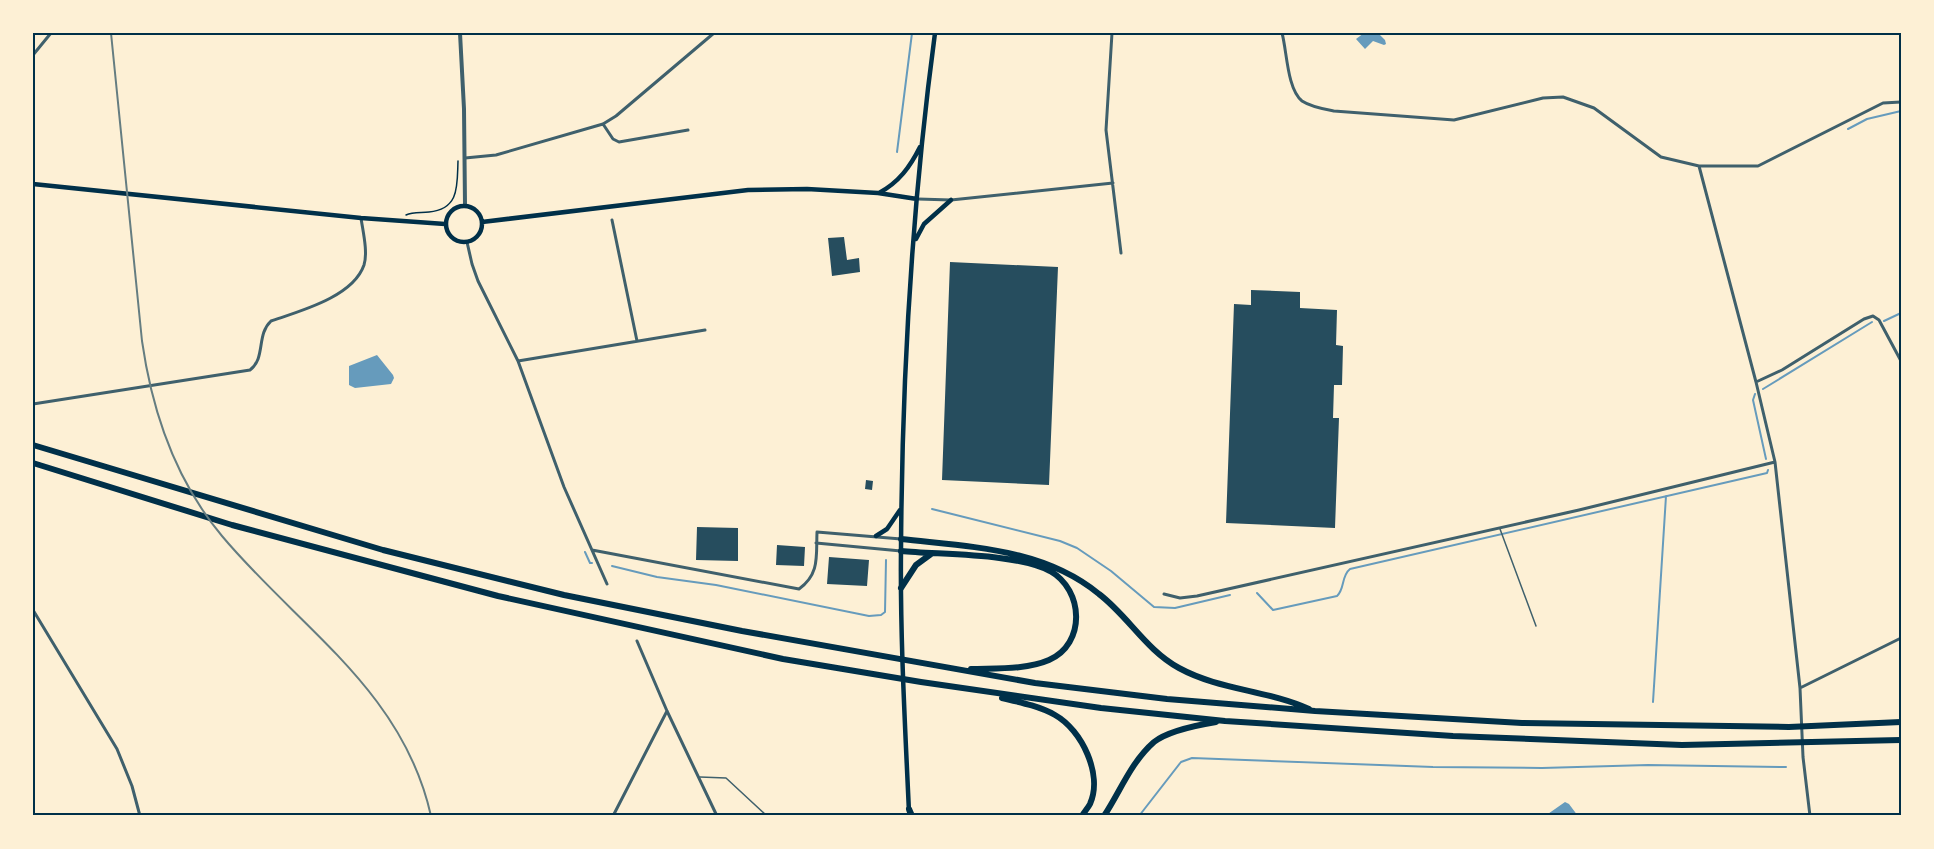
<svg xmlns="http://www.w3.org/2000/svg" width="1934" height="849" viewBox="0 0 1934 849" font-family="'Titillium Web',sans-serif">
<rect width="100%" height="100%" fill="#fdf0d5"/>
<path fill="#669bbc" d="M1364,33H1378L1385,40L1386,44L1384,45L1373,41L1365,49L1356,39Z
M377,355L393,375L394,378L391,384L355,388L349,385V366Z
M1565,802L1569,804L1578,816H1566L1563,814L1557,816H1545Z"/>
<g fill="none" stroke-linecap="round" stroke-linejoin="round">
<path stroke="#669bbc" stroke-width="2" d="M1848,129L1867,119L1901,111
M897,152L912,33
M1884,321L1901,313
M1763,389L1872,322
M1755,394L1753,400L1766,459
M932,509L1060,541L1077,548L1111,571L1154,607L1175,608L1230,595
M585,552L590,563H592
M612,566L657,577L716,585L869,616L881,615L885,612L886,560
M1257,593L1273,610L1337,596C1345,589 1341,576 1350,569L1767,473L1768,470
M1653,702L1666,496
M1139,816L1181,762L1192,758L1433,767L1542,768L1648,765L1786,767"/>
</g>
<path fill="#264d5e" d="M844,237L847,260L859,258L860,272L832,276L828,238Z
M950,262L1058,267L1049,485L942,480Z
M1251,290L1300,292V308L1337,310L1336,345L1343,346L1342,385H1334L1333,418H1339L1335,528L1226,523L1234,304L1251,305Z
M866,480L873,481L872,490L865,489Z
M697,527L738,528V561L696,560Z
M777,545L805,547L804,566L776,565Z
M829,557L869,560L867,586L827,584Z"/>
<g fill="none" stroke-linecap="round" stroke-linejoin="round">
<path stroke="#003049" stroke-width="1.5" d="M406,215C413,212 421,213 429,212C460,209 457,185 458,161"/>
<path stroke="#3f606c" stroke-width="1.5" d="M1500,529L1536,626
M700,777L726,778L767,816"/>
<path stroke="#3f606c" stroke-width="3" d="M1112,33L1106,130L1121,253
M1282,33C1287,51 1287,89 1302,101C1311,107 1323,109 1334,111L1454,120L1543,98L1563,97L1594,108L1661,157L1699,166H1758L1883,103L1901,102
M33,55L51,33
M603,124L613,139L619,142L688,130
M465,158L496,155L603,124L616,116L714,33
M1699,166L1756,382L1775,462L1800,688L1803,757L1810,816
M918,199L951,200L1113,183
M612,220L637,341
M467,242L472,264L478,281L518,361L564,487L607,584
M518,361L705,330
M1756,382L1782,370L1864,319L1873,316L1879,320L1901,361
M33,404L250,370C266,358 256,335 271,321C300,311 353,297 364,265C368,252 363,232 361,218
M816,543L901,551
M592,550L799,589C820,574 816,556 817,532L901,539
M1164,594L1180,598L1197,596L1579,510L1775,462
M33,610L117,749L132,786L140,816
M637,641L667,711L717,816
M1800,688L1901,638
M613,816L667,711"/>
<path stroke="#3f606c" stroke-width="4" d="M460,33L464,109L465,205"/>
<path stroke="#003049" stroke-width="4.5" d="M33,184L361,218L445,224
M879,193C899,182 910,167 920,147
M446 224a18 18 0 1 1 36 0a18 18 0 1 1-36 0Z
M482,222L748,190L807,189L878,193L917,199
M916,239L924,224L951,200
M876,536L887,529L900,510
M909,812C905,724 900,636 901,549C902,377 912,204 935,33"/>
<path stroke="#003049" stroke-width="6" d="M33,445L383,550L564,595L742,631L1035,683L1167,699L1315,711L1522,723L1789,727L1901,722
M33,463L232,525L498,596L783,659L921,682L1101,708L1225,721L1453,736L1682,745L1901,740
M901,539C970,547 1043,548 1099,594C1128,616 1146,650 1179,668C1219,690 1267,690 1309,709
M901,551C941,555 1016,553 1050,571C1084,590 1086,644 1049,660C1026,670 995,668 971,669
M901,588L916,565L931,554
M1002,698C1019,702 1039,706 1055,715C1082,730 1103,775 1090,804C1088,808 1084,812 1082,816
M909,809L912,816
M1104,816C1120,792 1131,762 1154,742C1168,731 1198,725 1216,722"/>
<path stroke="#657d81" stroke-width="2" d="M111,33L142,341C152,411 176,481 222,536C299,628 403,690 431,816"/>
</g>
<rect width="1934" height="849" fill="none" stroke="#fdf0d5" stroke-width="69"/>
<rect x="34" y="34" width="1866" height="780" fill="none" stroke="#003049" stroke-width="2"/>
</svg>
